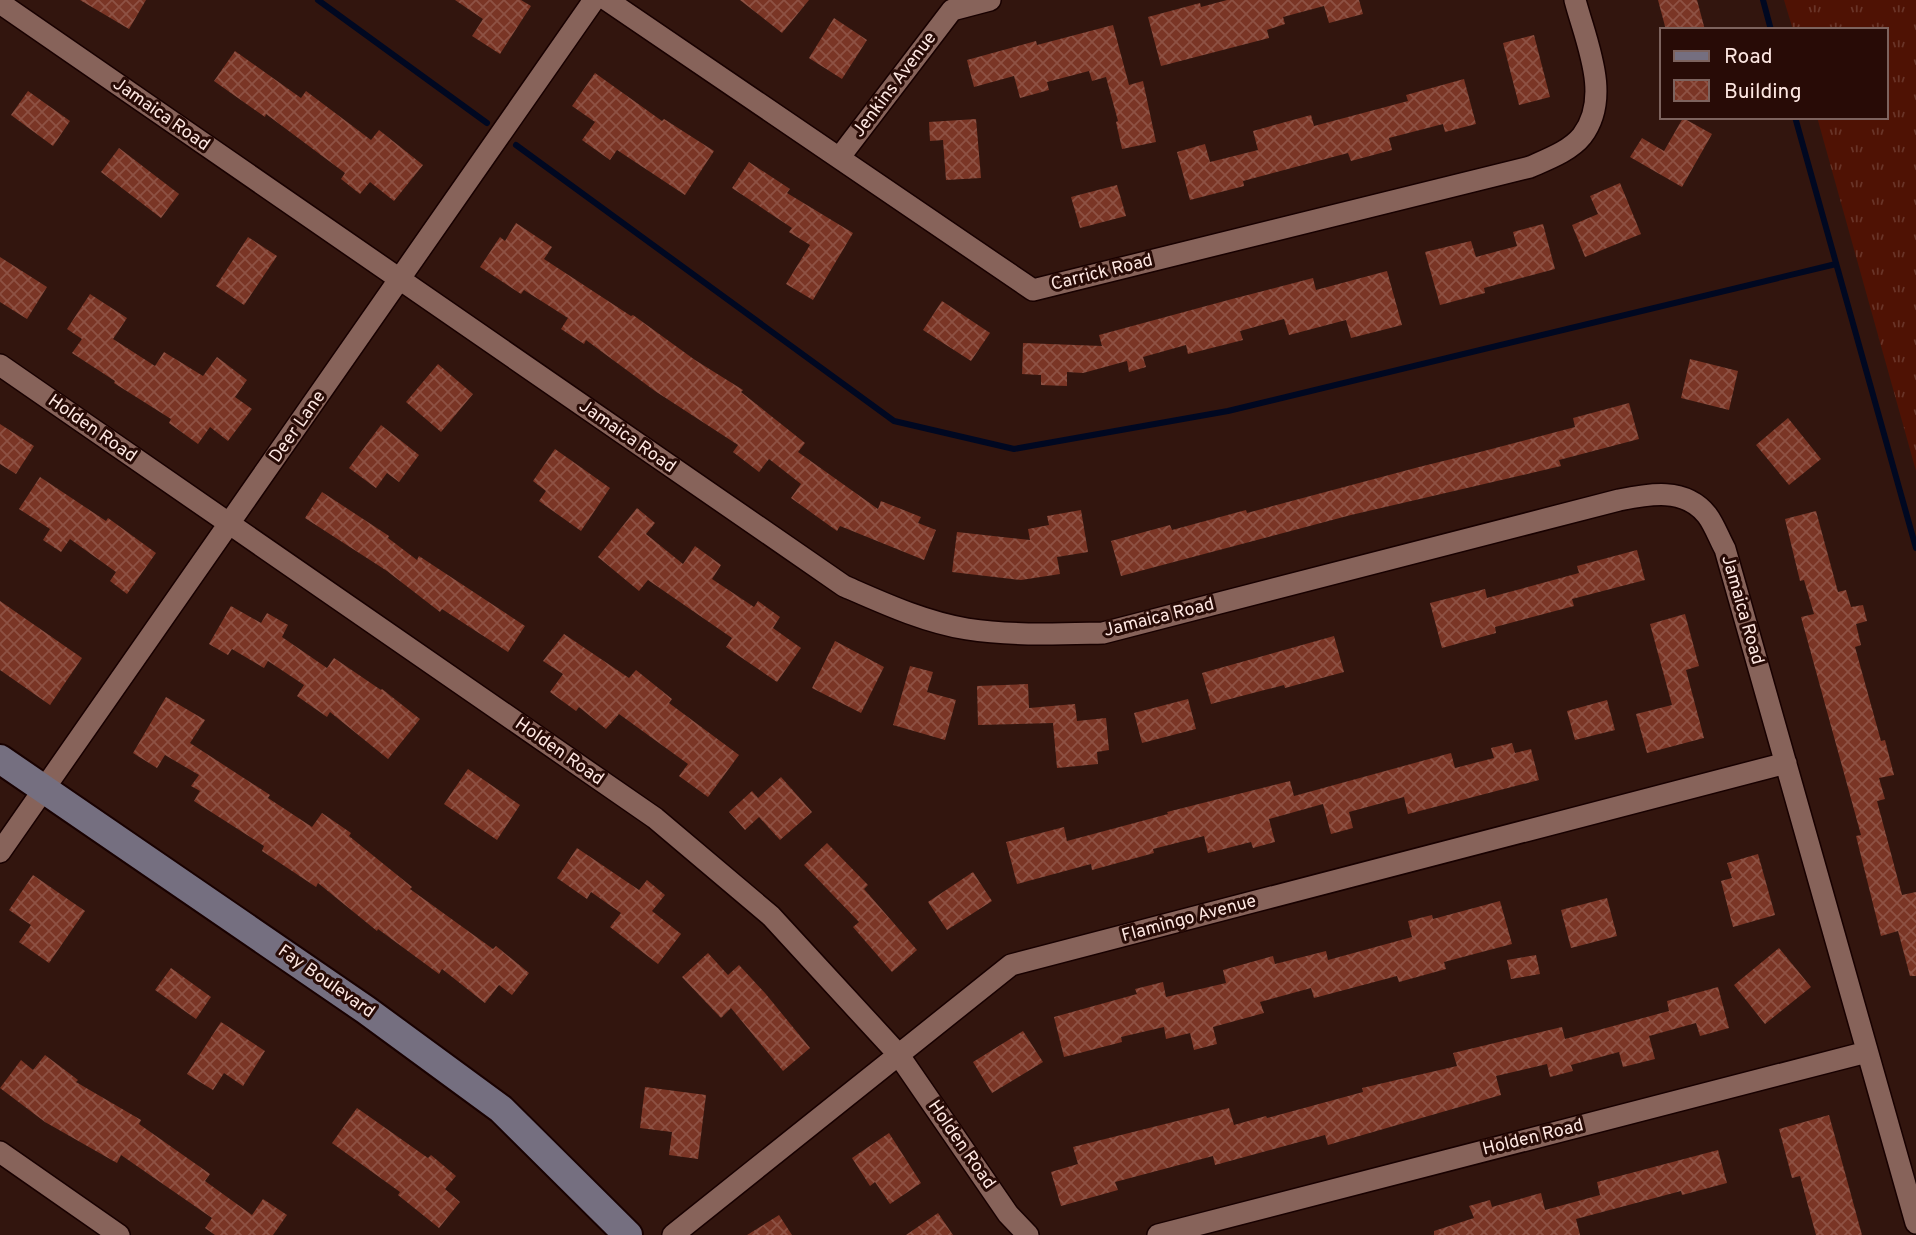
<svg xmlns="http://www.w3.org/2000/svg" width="1916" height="1235" viewBox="0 0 1916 1235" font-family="Overpass,sans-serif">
<defs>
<pattern id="grass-tufts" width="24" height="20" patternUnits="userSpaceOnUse" patternTransform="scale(1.75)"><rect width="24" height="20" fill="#4f1204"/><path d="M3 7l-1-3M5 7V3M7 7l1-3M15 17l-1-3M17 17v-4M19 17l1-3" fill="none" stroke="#693428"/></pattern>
<pattern id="building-cross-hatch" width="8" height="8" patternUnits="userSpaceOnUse" patternTransform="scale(1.75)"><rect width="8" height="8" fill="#7a3525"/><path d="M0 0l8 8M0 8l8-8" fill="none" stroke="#8e5244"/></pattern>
</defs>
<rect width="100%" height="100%" fill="#32150e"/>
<path fill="url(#grass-tufts)" d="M1784,0H1916V471L1817,117H1886V30H1793Z"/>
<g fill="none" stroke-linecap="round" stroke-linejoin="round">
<path stroke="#000821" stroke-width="6" d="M318,0L487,123
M1763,0L1771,30
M1795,117L1916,548
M516,145L894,421L1014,449L1228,411L1836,264"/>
</g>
<path fill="url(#building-cross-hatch)" d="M80,0H146L129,29Z
M455,0H521L531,6L500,54L472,36L483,19Z
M740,0H809L782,33Z
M1227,0H1359L1363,14L1329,23L1324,6L1283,17L1285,24L1267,30L1269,38L1161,66L1148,17L1200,3L1201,7Z
M1658,0H1697L1705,30H1666Z
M834,18L867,40L842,79L809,58Z
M1113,25L1129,85L1143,81L1156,142L1122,149L1116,122L1118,121L1106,77L1092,81L1089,71L1047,82L1049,90L1020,98L1014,76L974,87L967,60L1036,41L1037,45Z
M1534,35L1550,97L1519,105L1503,43Z
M235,51L301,98L306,91L371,140L379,130L423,165L394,201L370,182L360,194L341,179L345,173L266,114L265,117L214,81Z
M595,73L662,121L664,119L714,151L685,195L617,150L610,160L582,140L595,122L572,106Z
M1464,79L1476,124L1445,132L1443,124L1389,138L1392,150L1351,161L1348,153L1243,181L1244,186L1190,200L1177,152L1205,144L1210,162L1258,150L1253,131L1311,115L1314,126L1408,101L1406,95Z
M28,91L70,121L53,146L11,115Z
M1683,118L1712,134L1682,187L1630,157L1642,138L1664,151Z
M976,119L981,178L946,180L943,140L930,141L929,122Z
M119,148L179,194L161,218L101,172Z
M749,162L790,189L787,193L853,233L813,300L786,284L810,245L789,232L792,228L732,188Z
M1620,183L1641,234L1585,257L1572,225L1598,214L1590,196Z
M1117,185L1126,216L1080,228L1071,197Z
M516,223L552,247L544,259L631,316L633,315L695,360L743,390L741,392L805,443L798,452L878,509L881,501L921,517L918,523L936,530L924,560L840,526L837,531L791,498L801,484L769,459L759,472L733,452L738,445L655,391L586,340L584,344L561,329L568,318L524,290L521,294L480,267L500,237L505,241Z
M1543,224L1555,269L1484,288L1485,293L1440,305L1425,252L1471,241L1476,257L1517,246L1513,232Z
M248,237L277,256L244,305L216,286Z
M0,257L47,287L27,319L0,302Z
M1387,271L1402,325L1351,338L1346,320L1289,335L1284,319L1240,331L1243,340L1188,354L1186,345L1143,357L1146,367L1129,372L1127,361L1083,373L1067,372V386L1041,385V375L1022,374L1023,343L1102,346L1099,335L1232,299L1313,278L1316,290Z
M90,294L127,318L113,339L155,366L164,352L203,376L217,357L247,380L235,397L252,409L228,441L210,427L198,444L169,423L171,419L114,383L115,381L72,353L82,339L67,329Z
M942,301L990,333L971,361L923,330Z
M1690,359L1738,371L1729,410L1681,398Z
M438,364L473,394L441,432L406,402Z
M1629,403L1639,439L1559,460L1561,466L1351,515L1121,576L1111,541L1170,525L1172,530L1246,510L1247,513L1419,467L1480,452L1575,427L1573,418Z
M1788,418L1821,459L1789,485L1756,445Z
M0,424L34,446L16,474L0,464Z
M381,425L419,455L399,482L387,473L376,488L349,468Z
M555,449L610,488L581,531L539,501L546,491L533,481Z
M40,477L106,521L108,518L156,553L127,594L110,581L116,572L70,539L61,552L43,540L50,529L19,509Z
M322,492L389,536L388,538L417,560L419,556L525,626L508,652L442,609L440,612L387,571L305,518Z
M637,508L655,523L646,534L683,564L695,546L721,565L712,579L754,607L758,601L780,617L773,628L801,648L777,682L726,647L732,638L648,580L639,591L598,557Z
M1081,510L1088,552L1057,557L1060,574L1021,580L952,572L957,532L1030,540L1028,529L1049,525L1047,516Z
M1816,511L1838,592L1846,590L1851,607L1863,605L1867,621L1856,624L1861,645L1855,647L1881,741L1885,740L1894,775L1879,778L1885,799L1877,801L1902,895L1916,892V976H1910L1898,931L1881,936L1856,836L1861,835L1801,617L1814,614L1804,580L1800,581L1785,519Z
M1637,550L1645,580L1572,599L1574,606L1495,627L1496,633L1442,648L1430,603L1485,589L1487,598L1579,573L1577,566Z
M0,601L82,658L50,705L0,670Z
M231,606L261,623L267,613L288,625L282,637L327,668L334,658L381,690L382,689L420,719L388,759L330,712L327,717L297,696L304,685L268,661L264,668L232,649L228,655L209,644Z
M1685,614L1699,666L1686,670L1704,738L1647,753L1636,714L1672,705L1650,624Z
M564,634L629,678L636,670L672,699L669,703L739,755L708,797L679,776L688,764L619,714L606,729L579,707L576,711L550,692L563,674L543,661Z
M1334,636L1344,672L1285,688L1284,685L1211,704L1202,673Z
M835,641L884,667L861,713L812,688Z
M910,666L933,672L927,692L956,700L945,740L893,725Z
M1028,684L1029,708L1075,704L1077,721L1106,718L1109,750L1097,752L1098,764L1057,768L1053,723L978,725L977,686Z
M166,697L205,720L190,743L270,795L268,798L312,827L322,813L351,833L349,836L412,887L410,889L493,949L496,946L529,973L512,995L499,985L485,1003L442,969L439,974L378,929L377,931L318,883L316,887L262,851L264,846L194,801L200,791L191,786L199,775L165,755L157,768L133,753Z
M1188,699L1196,729L1142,743L1134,713Z
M1607,700L1615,730L1575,740L1567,711Z
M1512,743L1515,753L1531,749L1539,780L1408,814L1404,797L1349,812L1353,828L1331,834L1323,804L1269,819L1275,842L1253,848L1251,842L1208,853L1204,836L1153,849L1154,853L1092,870L1091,864L1017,884L1006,842L1064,827L1067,841L1168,814L1167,812L1290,781L1294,796L1451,753L1455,768L1494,758L1491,748Z
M468,769L520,805L497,840L444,804Z
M781,777L812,812L780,840L759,817L745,830L729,812L752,791L758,798Z
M827,843L868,885L864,889L917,950L892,972L853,927L859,922L804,865Z
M577,848L639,890L647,880L665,895L652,911L681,934L658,964L610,927L621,913L591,892L587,899L557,878Z
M1758,854L1775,915L1733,927L1721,881L1732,878L1727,863Z
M973,872L992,901L947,930L928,902Z
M33,875L85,911L49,963L19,942L31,925L9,910Z
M1607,898L1617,936L1571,948L1561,910Z
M1500,901L1512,944L1444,962L1446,969L1399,982L1397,976L1314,998L1311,988L1260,1002L1264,1013L1213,1027L1217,1044L1194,1050L1190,1033L1166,1039L1164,1027L1121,1037L1122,1042L1064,1057L1054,1017L1137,994L1135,989L1163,982L1166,997L1226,983L1223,970L1273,956L1275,964L1326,951L1328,960L1412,937L1408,921L1432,915L1433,919Z
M1779,948L1811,987L1765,1024L1734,985Z
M708,953L728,975L739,965L765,993L810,1048L783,1071L731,1008L721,1018L682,977Z
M1536,955L1540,974L1511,979L1507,960Z
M171,968L211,997L196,1019L155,990Z
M1718,987L1729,1028L1700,1036L1696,1023L1649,1036L1655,1059L1623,1067L1619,1052L1571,1065L1573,1071L1550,1077L1547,1064L1496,1076L1501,1095L1328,1145L1325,1135L1215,1165L1213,1156L1115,1182L1118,1190L1061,1206L1051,1172L1078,1164L1073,1147L1229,1108L1234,1125L1266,1116L1267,1118L1363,1092L1362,1088L1457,1066L1453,1053L1562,1027L1565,1039L1669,1011L1667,1001Z
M221,1022L265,1051L243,1086L224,1073L213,1090L187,1074Z
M1023,1031L1043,1062L992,1093L973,1062Z
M45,1055L78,1080L76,1082L141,1120L139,1124L210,1174L205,1181L252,1215L263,1199L287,1215L273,1235H215L205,1228L212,1218L121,1155L117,1163L45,1122L0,1088L21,1060L33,1070Z
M645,1087L706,1095L698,1159L669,1155L672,1132L640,1128Z
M357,1108L428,1158L431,1155L456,1176L445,1189L460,1202L439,1228L398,1195L400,1192L332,1143Z
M1829,1115L1847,1180L1862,1235H1816L1800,1176L1792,1178L1779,1129Z
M889,1133L921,1183L890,1204L875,1182L870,1186L852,1158Z
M1718,1150L1727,1183L1682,1195L1681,1191L1576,1219L1580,1235H1434V1231L1474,1218L1469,1206L1490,1200L1492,1207L1541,1193L1545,1210L1600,1195L1597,1182Z
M938,1213L953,1235H906Z
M779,1215L792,1235H747Z"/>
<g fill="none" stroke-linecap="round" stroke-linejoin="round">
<defs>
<path id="street" d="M607,0L1033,290L1530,167C1548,159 1570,151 1582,136C1612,97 1586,42 1575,0
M0,3L844,586C883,603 924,622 967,629C1012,636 1058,634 1103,633L1619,500C1649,494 1685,487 1707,515C1714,524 1719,538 1725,549L1916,1223
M839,158L952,10L990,0
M0,365L655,818L771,916L898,1054L1008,1214L1028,1235
M0,852L594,0
M0,1152L119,1235
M673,1235L1011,965L1786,763
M1158,1235L1867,1052"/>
<path id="secondary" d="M0,759L366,1010L501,1109L628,1235"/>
</defs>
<use href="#street" stroke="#180100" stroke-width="24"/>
<use href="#secondary" stroke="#180100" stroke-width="32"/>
<use href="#street" stroke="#87635a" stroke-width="21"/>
<use href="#secondary" stroke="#756f80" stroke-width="28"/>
</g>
<g text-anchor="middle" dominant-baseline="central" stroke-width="6" stroke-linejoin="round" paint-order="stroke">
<g font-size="18" fill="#fde7e2" stroke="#280b06">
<text transform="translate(895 85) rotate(-53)">Jenkins Avenue</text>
<text transform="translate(161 115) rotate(35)">Jamaica Road</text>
<text transform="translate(1102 273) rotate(-14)">Carrick Road</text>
<text transform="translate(298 427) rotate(-55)">Deer Lane</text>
<text transform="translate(92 429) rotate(35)">Holden Road</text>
<text transform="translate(627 437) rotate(35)">Jamaica Road</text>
<text transform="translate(1742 610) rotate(74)">Jamaica Road</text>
<text transform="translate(1159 618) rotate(-14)">Jamaica Road</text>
<text transform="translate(559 752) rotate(35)">Holden Road</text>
<text transform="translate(1189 919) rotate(-15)">Flamingo Avenue</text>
<text transform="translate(326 982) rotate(35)">Fay Boulevard</text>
<text transform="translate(1533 1138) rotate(-14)">Holden Road</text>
<text transform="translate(961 1145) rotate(55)">Holden Road</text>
</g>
</g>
<rect x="1660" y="28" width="228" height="91" fill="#280b06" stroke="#7d635e" stroke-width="2"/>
<rect x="1674" y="51" width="35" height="10" fill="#756f80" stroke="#7d635e" stroke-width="2"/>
<text x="1724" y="63" font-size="21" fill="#fde7e2">Road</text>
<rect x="1674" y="80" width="35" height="21" fill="url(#building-cross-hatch)" stroke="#7d635e" stroke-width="2"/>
<text x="1724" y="98" font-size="21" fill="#fde7e2">Building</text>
</svg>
